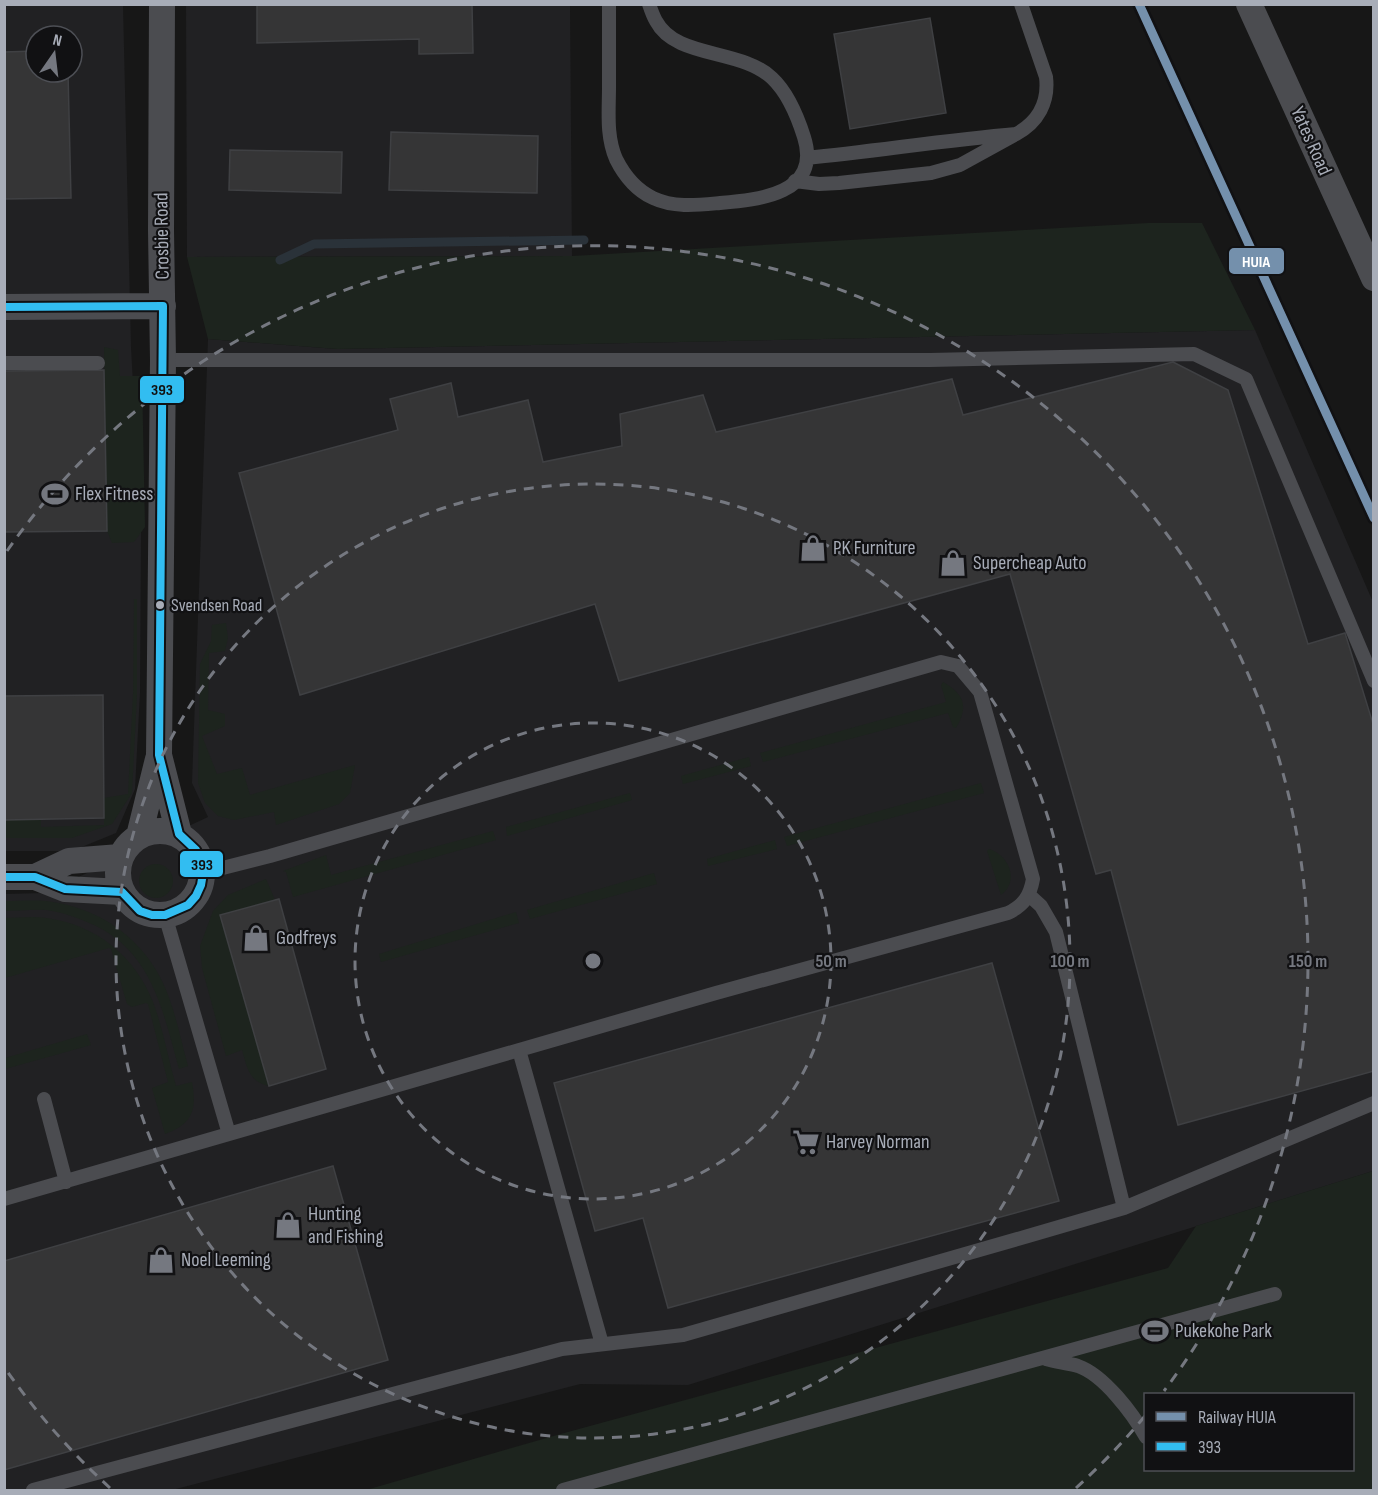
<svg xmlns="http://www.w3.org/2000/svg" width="1378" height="1495" viewBox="0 0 1378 1495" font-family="'Sofia Sans Condensed',sans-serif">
<rect width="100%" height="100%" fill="#171717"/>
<path fill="#212123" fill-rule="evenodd" d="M4,5H123L131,347L141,533L140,693L135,789L116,833L72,851H5ZM36,36H72V72H36Z
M186,5H570L572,256L187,257Z
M1255,330L1373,602V1171L688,1385L580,1384L172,1490H5L4,894L44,893L208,817L192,783L208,339L337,349Z"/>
<path fill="#1d241e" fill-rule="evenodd" d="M1148,223H1202L1255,330L337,349L208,339L187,257L572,256Z
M104,347L118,350L120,376H142L145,527L134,542L112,543L107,531Z
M134,599H137V695L132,793L112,824L72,838H5L4,820L41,819V827L104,825V798L128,794L133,694Z
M226,623L228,638L225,651L209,653L208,710L225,714V726L202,736L217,774L242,768L250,795L355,765L350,793L339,804L276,825L274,812L234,820L218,816L205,803L198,783L200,664L211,641L212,625Z
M943,682C964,694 969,706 956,728L953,727L948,713L763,762L760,753L946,702L941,685Z
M749,757L751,766L683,784L681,776Z
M981,783L984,793L787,846L784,837Z
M630,793L632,800L507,836L506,827Z
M493,831L496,840L293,897L286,872L283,871L326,855L331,875Z
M775,840L777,849L708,866L707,859Z
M989,849C1009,855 1020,881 1001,895L987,851Z
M139 881a17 17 0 1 1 34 0a17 17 0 1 1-34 0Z
M654,873L657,884L530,919L527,910Z
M266,879L275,900L220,915L269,1086C249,1082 247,1067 242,1050L226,1056L202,968L200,946L213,911L228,895Z
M5,901C18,901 32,900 46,901C100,907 146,940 166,990C176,1014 181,1041 188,1066L179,1069C163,1012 153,953 94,925C78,918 63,912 46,910C32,909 18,911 5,911Z
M516,912L519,923L381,962L379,954Z
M5,918C18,918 32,916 46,918C95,924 135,956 153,1002C163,1028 168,1058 176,1086L192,1082C197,1109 193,1124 165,1134L152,1088L168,1082L148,1004L146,1003L132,1007L127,1004L111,949L109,948L5,978Z
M87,1034L91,1045L5,1069V1058Z
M1373,1171V1490H366L557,1435L1168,1268L1196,1226ZM1146,1394H1352V1470H1146Z"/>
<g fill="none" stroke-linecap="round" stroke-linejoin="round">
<path stroke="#2a3239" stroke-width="9" d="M280,260L314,244L584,240"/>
</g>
<path fill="#353536" stroke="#3f4043" stroke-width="1.5" d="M257,4H472L473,53L419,54V39L257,43Z
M930,18L946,113L850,129L834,34Z
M36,51V72H68L71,198L4,199V52Z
M391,132L538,136L537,193L389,190Z
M230,150L342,152L341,193L229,190Z
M1173,362L1228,390L1308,644L1345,633L1374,727V1071L1178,1125L1111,870L1096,874L1010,574L619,681L595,604L300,695L239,473L398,430L390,399L451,383L458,417L528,400L543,462L622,446L620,414L703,395L716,432L952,379L963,415Z
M104,370L107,531L4,532V371Z
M103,695L104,818L4,820V696Z
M279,899L326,1069L269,1086L220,915Z
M992,963L1059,1201L668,1308L643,1218L595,1231L554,1083Z
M333,1166L388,1360L4,1470V1261Z"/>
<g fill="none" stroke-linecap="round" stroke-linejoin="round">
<path stroke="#4b4c50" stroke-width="14" d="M609,4C609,32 609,59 609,87C609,111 606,136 616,159C624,175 636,190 653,198C674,208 698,205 720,203C758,200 822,194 804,137C798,118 787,92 772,78C740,48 676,59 656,21C653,16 651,10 649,4
M1016,134C1038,122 1049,102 1046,77L1021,4
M795,181L819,184L839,183L931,173L960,165L1016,134C946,140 877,151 807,158
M163,360H930L1194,354L1246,379L1374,681
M4,363H98
M1029,895L1041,906L1056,932L1124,1208
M165,915L229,1134
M519,1050L602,1344
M44,1099L66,1182
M4,1199L716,993L1008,913C1024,905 1030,896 1033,879L980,692L958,666L941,662L270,856L203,873
M1046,1359C1056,1362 1068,1363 1078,1366C1104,1375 1133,1414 1146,1437
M33,1490L562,1349L683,1335L1028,1236L1124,1208L1374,1103
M563,1490L1275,1294"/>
<path stroke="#4b4c50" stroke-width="26" d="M162,4L161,230L163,360L159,755L179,834
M1249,4L1374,278
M4,307L163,306
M118 873a42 42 0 1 1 84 0a42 42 0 1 1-84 0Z
M139,836L158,759
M4,877H35L65,889L122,892
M35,877L69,861L120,857"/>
<defs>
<path id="bus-1" d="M4,307L163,306L159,755L179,834L196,850L201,860L203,873L201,885L196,896L188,905L165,915H152L140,911L122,892L65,889L35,877H4"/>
</defs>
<use href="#bus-1" stroke="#111113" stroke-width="12"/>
<use href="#bus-1" stroke="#32bdf1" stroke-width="8"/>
<defs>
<path id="rail-1" d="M1139,4L1374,518"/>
</defs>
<use href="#rail-1" stroke="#111113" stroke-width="14"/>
<use href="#rail-1" stroke="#7490ac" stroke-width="9"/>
</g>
<g fill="none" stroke="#757880" stroke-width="3" stroke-dasharray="10 8">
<circle cx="593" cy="961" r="238"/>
<circle cx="593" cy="961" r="477"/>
<path d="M1145 1416A715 715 0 0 1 1076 1488M110 1488A715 715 0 0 1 7 1371M7 551A715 715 0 1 1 1164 1391"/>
</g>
<defs>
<symbol id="stadium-bare" viewBox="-9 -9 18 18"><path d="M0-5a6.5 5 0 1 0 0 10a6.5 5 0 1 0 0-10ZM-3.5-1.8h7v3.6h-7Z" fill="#757880" stroke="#111113" stroke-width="2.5" paint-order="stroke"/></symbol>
<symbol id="shop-bare" viewBox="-9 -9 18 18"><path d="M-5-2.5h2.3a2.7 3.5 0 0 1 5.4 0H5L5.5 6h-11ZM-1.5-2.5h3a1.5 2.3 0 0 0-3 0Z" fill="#757880" stroke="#111113" stroke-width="2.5" paint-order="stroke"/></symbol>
<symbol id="supermarket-bare" viewBox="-9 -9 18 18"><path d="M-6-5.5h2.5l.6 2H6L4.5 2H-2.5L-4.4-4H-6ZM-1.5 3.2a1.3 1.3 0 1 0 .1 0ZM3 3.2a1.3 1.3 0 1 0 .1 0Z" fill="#757880" stroke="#111113" stroke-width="2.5" paint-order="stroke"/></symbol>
</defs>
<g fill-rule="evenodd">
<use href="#stadium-bare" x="36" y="475" width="38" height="38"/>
<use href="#shop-bare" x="794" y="529" width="38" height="38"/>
<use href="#shop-bare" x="934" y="544" width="38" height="38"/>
<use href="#shop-bare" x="237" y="919" width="38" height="38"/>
<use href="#supermarket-bare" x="787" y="1123" width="38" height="38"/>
<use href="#shop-bare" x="269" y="1206" width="38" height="38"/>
<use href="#shop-bare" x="142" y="1241" width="38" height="38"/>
<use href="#stadium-bare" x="1136" y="1312" width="38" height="38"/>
</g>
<circle fill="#a8adb8" stroke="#111113" stroke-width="2" cx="160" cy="605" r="5"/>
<g text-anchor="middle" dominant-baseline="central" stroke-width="4.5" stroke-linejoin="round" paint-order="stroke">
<g font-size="18" fill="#a8adb8" stroke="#111113" text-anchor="start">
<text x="171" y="605">Svendsen Road</text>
</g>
<g font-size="20" fill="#a8adb8" stroke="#111113">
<text transform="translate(1311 141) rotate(66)">Yates Road</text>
<text transform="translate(162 236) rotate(-91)">Crosbie Road</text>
</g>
<g font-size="20" fill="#a8adb8" stroke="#111113" text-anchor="start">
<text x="75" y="494">Flex Fitness</text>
<text x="833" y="548">PK Furniture</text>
<text x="973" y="563">Supercheap Auto</text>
<text x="276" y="938">Godfreys</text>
<text x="826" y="1142">Harvey Norman</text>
<text x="308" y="1214">Hunting<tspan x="308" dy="23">and Fishing</tspan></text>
<text x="181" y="1260">Noel Leeming</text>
<text x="1175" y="1331">Pukekohe Park</text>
</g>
</g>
<circle cx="593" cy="961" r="9" fill="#757880" stroke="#111113" stroke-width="3"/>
<g font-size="18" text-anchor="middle" font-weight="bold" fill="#757880" stroke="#111113" stroke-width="4.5" stroke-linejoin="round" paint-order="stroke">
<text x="831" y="967">50 m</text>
<text x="1070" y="967">100 m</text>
<text x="1308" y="967">150 m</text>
</g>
<g stroke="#111113" stroke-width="2">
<rect x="1228" y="247" width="57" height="28" rx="6" fill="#7490ac"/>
<rect x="139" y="375" width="46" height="29" rx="6" fill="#32bdf1"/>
<rect x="179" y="850" width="45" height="28" rx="6" fill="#32bdf1"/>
</g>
<g font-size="16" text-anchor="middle" font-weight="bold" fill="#fff">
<text x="1256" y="267">HUIA</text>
</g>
<g font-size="16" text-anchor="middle" font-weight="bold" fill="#111">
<text x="162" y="395">393</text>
<text x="202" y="870">393</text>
</g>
<rect width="1378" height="1495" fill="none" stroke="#a8adb8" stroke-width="12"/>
<rect x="1144" y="1393" width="210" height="78" fill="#111113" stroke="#4d4f55" stroke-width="1.5"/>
<rect x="1156" y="1412" width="30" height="9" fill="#7490ac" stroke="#4d4f55" stroke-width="1.5"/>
<text x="1198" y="1423" font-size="18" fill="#a8adb8">Railway HUIA</text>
<rect x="1156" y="1442" width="30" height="9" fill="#32bdf1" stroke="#4d4f55" stroke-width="1.5"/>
<text x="1198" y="1453" font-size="18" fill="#a8adb8">393</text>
<g transform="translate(54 54) rotate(14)"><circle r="28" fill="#111113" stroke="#4d4f55" stroke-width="1.5"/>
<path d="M0-4.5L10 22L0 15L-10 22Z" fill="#757880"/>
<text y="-9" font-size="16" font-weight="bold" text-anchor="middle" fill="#a8adb8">N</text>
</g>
</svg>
